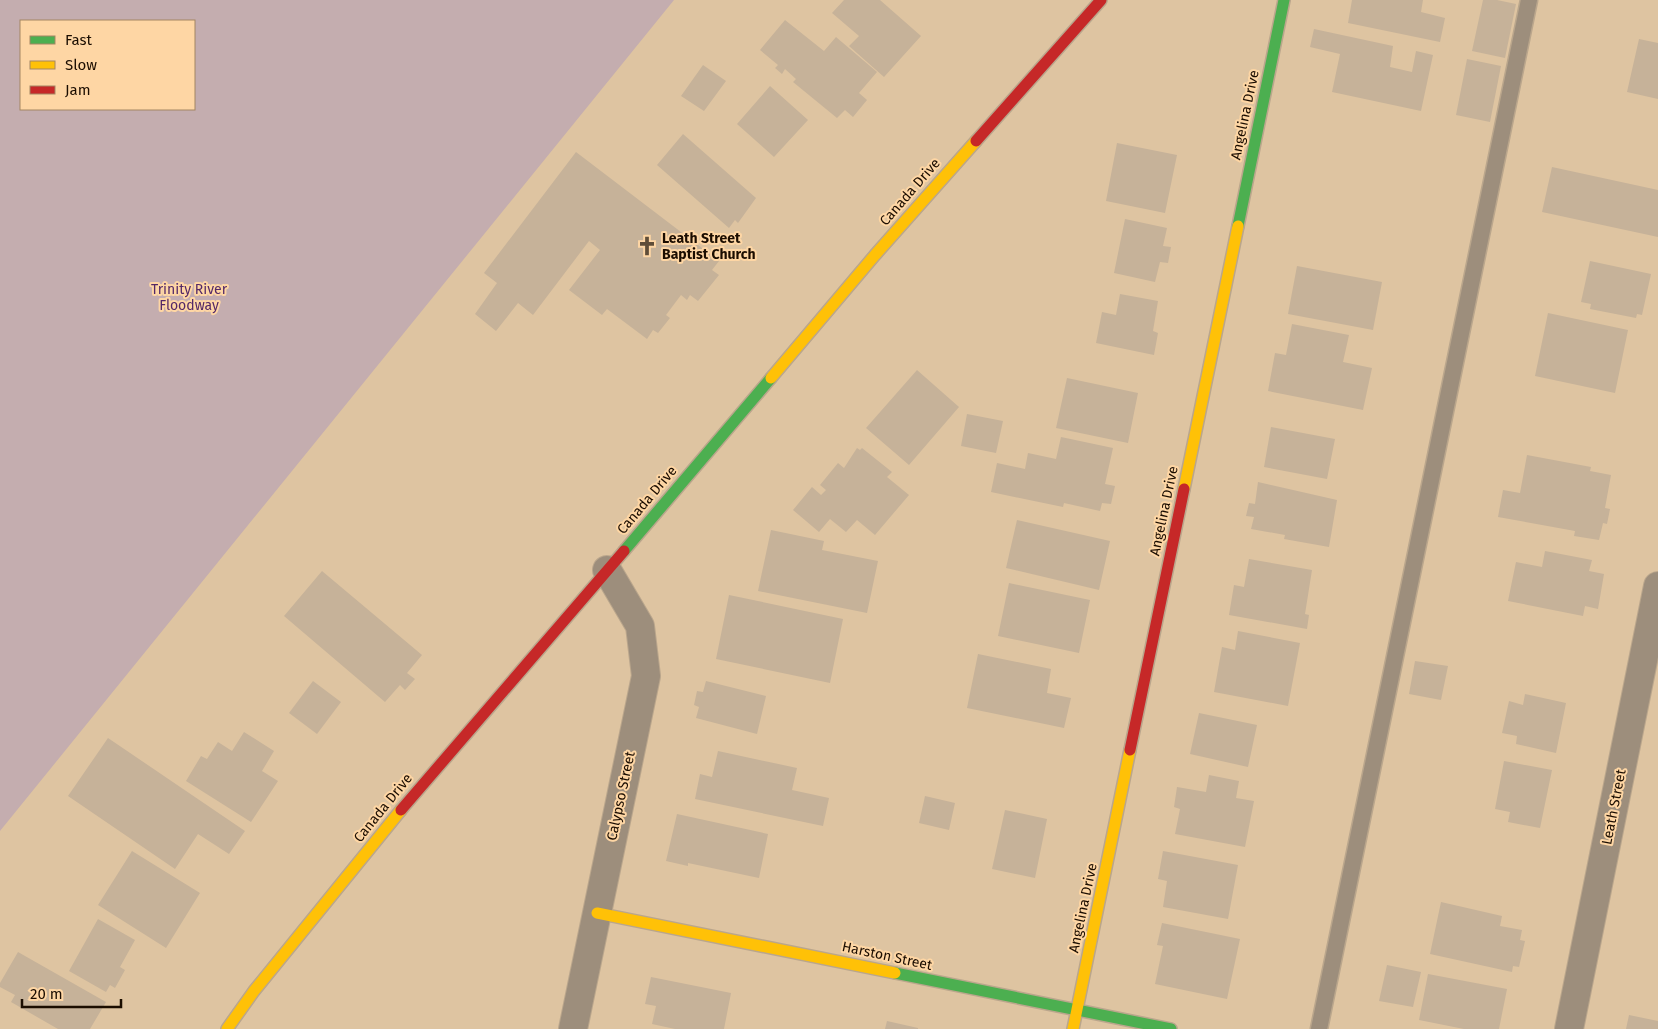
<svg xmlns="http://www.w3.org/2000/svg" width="1658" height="1029" viewBox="0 0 1658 1029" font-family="'Fira Sans',sans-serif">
<rect width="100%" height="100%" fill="#dec4a1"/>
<path fill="#c4adaf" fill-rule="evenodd" d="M0,0H674L0,831ZM21,21H194V109H21Z"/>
<path fill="#c6b299" d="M844,0H880L921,36L884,77L849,46L859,36L832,13Z
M1352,0H1423L1421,12L1445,18L1440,42L1348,23Z
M1483,0H1497L1516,4L1505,58L1472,51Z
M785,20L824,51L836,37L877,72L859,93L867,100L853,117L845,110L837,118L793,82L796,79L785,69L782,74L775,68L778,65L760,50Z
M1314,29L1393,46L1390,67L1412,72L1416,51L1433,55L1421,111L1332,92L1340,54L1310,47Z
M1639,39L1658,43V99L1627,92Z
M1467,59L1501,66L1490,122L1456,115Z
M703,65L726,81L704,111L681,96Z
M770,86L808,120L774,157L737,124Z
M683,134L756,198L738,223L735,220L729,228L657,165Z
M1117,143L1177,155L1165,213L1106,201Z
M576,152L719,261L712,270L719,275L698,301L690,295L687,300L681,295L666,315L670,318L658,333L653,330L647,339L607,309L602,315L569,290L600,250L589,241L533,315L518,303L496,331L475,314L497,283L484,273Z
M1552,167L1658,190V237L1542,212Z
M1125,219L1167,228L1163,246L1171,247L1168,263L1160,262L1155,282L1114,273Z
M1590,261L1651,274L1642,315L1637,314L1636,318L1590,309L1591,304L1581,302Z
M1297,266L1382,282L1373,330L1288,314Z
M1120,294L1158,301L1153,331L1158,333L1154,355L1096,343L1102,312L1116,315Z
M1548,313L1628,330L1615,393L1535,376Z
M1292,324L1349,335L1343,362L1372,368L1363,410L1268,391L1275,353L1286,355Z
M917,370L959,407L909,465L866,428Z
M1067,378L1138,393L1128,443L1056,428Z
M967,414L1003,421L996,453L961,446Z
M1271,427L1335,439L1327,479L1264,467Z
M1061,437L1113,448L1105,484L1115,486L1111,504L1102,503L1100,511L1064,503L1063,507L991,492L997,463L1025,469L1028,453L1056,459Z
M857,448L860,450L862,448L892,472L887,477L909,495L875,535L857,520L846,532L830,519L819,532L793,510L812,487L821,495L826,490L820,485L838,463L844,468Z
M1527,455L1591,467L1590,471L1611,475L1605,508L1610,509L1607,524L1603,523L1599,540L1574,536L1575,531L1498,517L1503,490L1520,493Z
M1258,482L1337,500L1329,547L1284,539L1285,535L1251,529L1254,517L1246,516L1249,503L1255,504Z
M1017,520L1110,541L1099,590L1006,568Z
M771,530L824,541L822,550L878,561L867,613L758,591Z
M1545,551L1592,560L1589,571L1604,574L1598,609L1585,606L1583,616L1508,601L1516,562L1542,567Z
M1249,559L1312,570L1305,614L1309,615L1307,629L1229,615L1234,585L1244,587Z
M322,571L422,655L407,673L415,679L405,690L400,685L385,702L284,616Z
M1009,583L1090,600L1079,653L998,636Z
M729,595L843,619L830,683L716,659Z
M1238,631L1300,643L1288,706L1214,692L1222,647L1235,650Z
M978,654L1051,669L1047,693L1071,698L1064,728L967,708Z
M1415,661L1448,666L1441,700L1409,694Z
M313,681L341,702L317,734L289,713Z
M706,681L766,696L757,734L696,718L699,707L694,705L697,691L703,692Z
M1525,694L1566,703L1556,753L1516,744L1517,736L1502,733L1509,701L1523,705Z
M1199,713L1257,725L1248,767L1190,754Z
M244,732L274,751L262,771L278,781L251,822L186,781L201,756L207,759L218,742L232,751Z
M108,738L245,831L229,854L198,834L175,869L68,796Z
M718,751L797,768L792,790L829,798L823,826L695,799L700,774L712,777Z
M1504,761L1552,770L1540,828L1508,822L1510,812L1495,809Z
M1209,775L1239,781L1236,798L1254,801L1245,847L1175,834L1180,809L1174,807L1177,787L1206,792Z
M925,796L955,803L949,830L919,823Z
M1005,810L1047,819L1035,878L992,869Z
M677,814L768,834L759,878L688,863V866L666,861Z
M132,851L200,893L166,948L98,905Z
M1163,851L1238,865L1228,919L1163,907L1167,881L1158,879Z
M1441,902L1502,916L1500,926L1522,930L1520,940L1525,941L1519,967L1513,966L1512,972L1430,954Z
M98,919L135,940L120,967L125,970L115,988L110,985L106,992L69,971Z
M1162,923L1240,939L1227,999L1155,984L1163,946L1157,945Z
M18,952L106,1002L90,1029H58L11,1002L15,995L0,987V983Z
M1387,965L1421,972L1413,1007L1379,1001Z
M1428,974L1507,989L1499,1029H1464L1419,1020Z
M651,977L731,993L724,1029H675L652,1024L656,1006L645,1004Z
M1629,1015L1658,1021V1029H1626Z
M887,1021L918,1028V1029H885Z"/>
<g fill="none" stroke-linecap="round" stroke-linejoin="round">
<defs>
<path id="lane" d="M1319,1029L1529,0"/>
<path id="street" d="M573,1029L646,676L640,626L607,570
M1569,1029L1658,586"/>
<path id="fast" d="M1238,226L1284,0
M624,551L771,378
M895,973L1171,1029"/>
<path id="slow" d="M771,378L875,255L976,141
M1184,489L1238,226
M597,913L895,973
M227,1029L254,991L401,810
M1073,1029L1130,750"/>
<path id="jam" d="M976,141L1101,0
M1130,750L1184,489
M401,810L624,551"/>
</defs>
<use href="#lane" stroke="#baa68c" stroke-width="19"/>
<use href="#street" stroke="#baa68c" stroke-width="30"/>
<use href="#fast" stroke="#baa68c" stroke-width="14"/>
<use href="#slow" stroke="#baa68c" stroke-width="14"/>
<use href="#jam" stroke="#baa68c" stroke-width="14"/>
<use href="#lane" stroke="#9d8e7c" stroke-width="16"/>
<use href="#street" stroke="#9d8e7c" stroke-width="28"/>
<use href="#fast" stroke="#4caf50" stroke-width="11"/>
<use href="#slow" stroke="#ffc107" stroke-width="11"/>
<use href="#jam" stroke="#c62828" stroke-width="11"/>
</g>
<defs>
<symbol id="church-bare" viewBox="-9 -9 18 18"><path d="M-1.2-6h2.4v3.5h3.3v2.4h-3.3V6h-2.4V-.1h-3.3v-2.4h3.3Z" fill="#5f4d38" stroke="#fed6a4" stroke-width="2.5" paint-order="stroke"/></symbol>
</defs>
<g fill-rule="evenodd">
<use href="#church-bare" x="633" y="232" width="28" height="28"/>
</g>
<g text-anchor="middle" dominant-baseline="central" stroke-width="4" stroke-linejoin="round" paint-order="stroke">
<g font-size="14" fill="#1b0d00" stroke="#fed6a4">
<text transform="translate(1245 115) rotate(-78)">Angelina Drive</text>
<text transform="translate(910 192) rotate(-49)">Canada Drive</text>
<text transform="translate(647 500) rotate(-50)">Canada Drive</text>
<text transform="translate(1164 511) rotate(-78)">Angelina Drive</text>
<text transform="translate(621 796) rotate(-78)">Calypso Street</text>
<text transform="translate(1614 807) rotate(-79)">Leath Street</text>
<text transform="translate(383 808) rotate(-51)">Canada Drive</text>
<text transform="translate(1083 908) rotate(-78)">Angelina Drive</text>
<text transform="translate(887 956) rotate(12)">Harston Street</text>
</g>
<g font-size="14" font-weight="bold" fill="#1b0d00" stroke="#fed6a4" text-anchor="start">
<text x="662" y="238">Leath Street<tspan x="662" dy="16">Baptist Church</tspan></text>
</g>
<g font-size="14" fill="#532867" stroke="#fed6a4">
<text x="189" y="289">Trinity River<tspan x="189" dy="16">Floodway</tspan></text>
</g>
</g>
<rect x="20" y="20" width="175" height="90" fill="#fed6a4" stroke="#a38662"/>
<rect x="30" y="36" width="25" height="8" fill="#4caf50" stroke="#a38662"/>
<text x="65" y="45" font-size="15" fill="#1b0d00">Fast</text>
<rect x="30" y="61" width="25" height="8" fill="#ffc107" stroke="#a38662"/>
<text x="65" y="70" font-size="15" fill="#1b0d00">Slow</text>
<rect x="30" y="86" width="25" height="8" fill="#c62828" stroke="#a38662"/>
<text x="65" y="95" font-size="15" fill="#1b0d00">Jam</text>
<path d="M22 999v8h99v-8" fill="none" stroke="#1b0d00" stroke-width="2.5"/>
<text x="30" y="999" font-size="15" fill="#1b0d00" stroke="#fed6a4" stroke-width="4" paint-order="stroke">20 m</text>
</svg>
